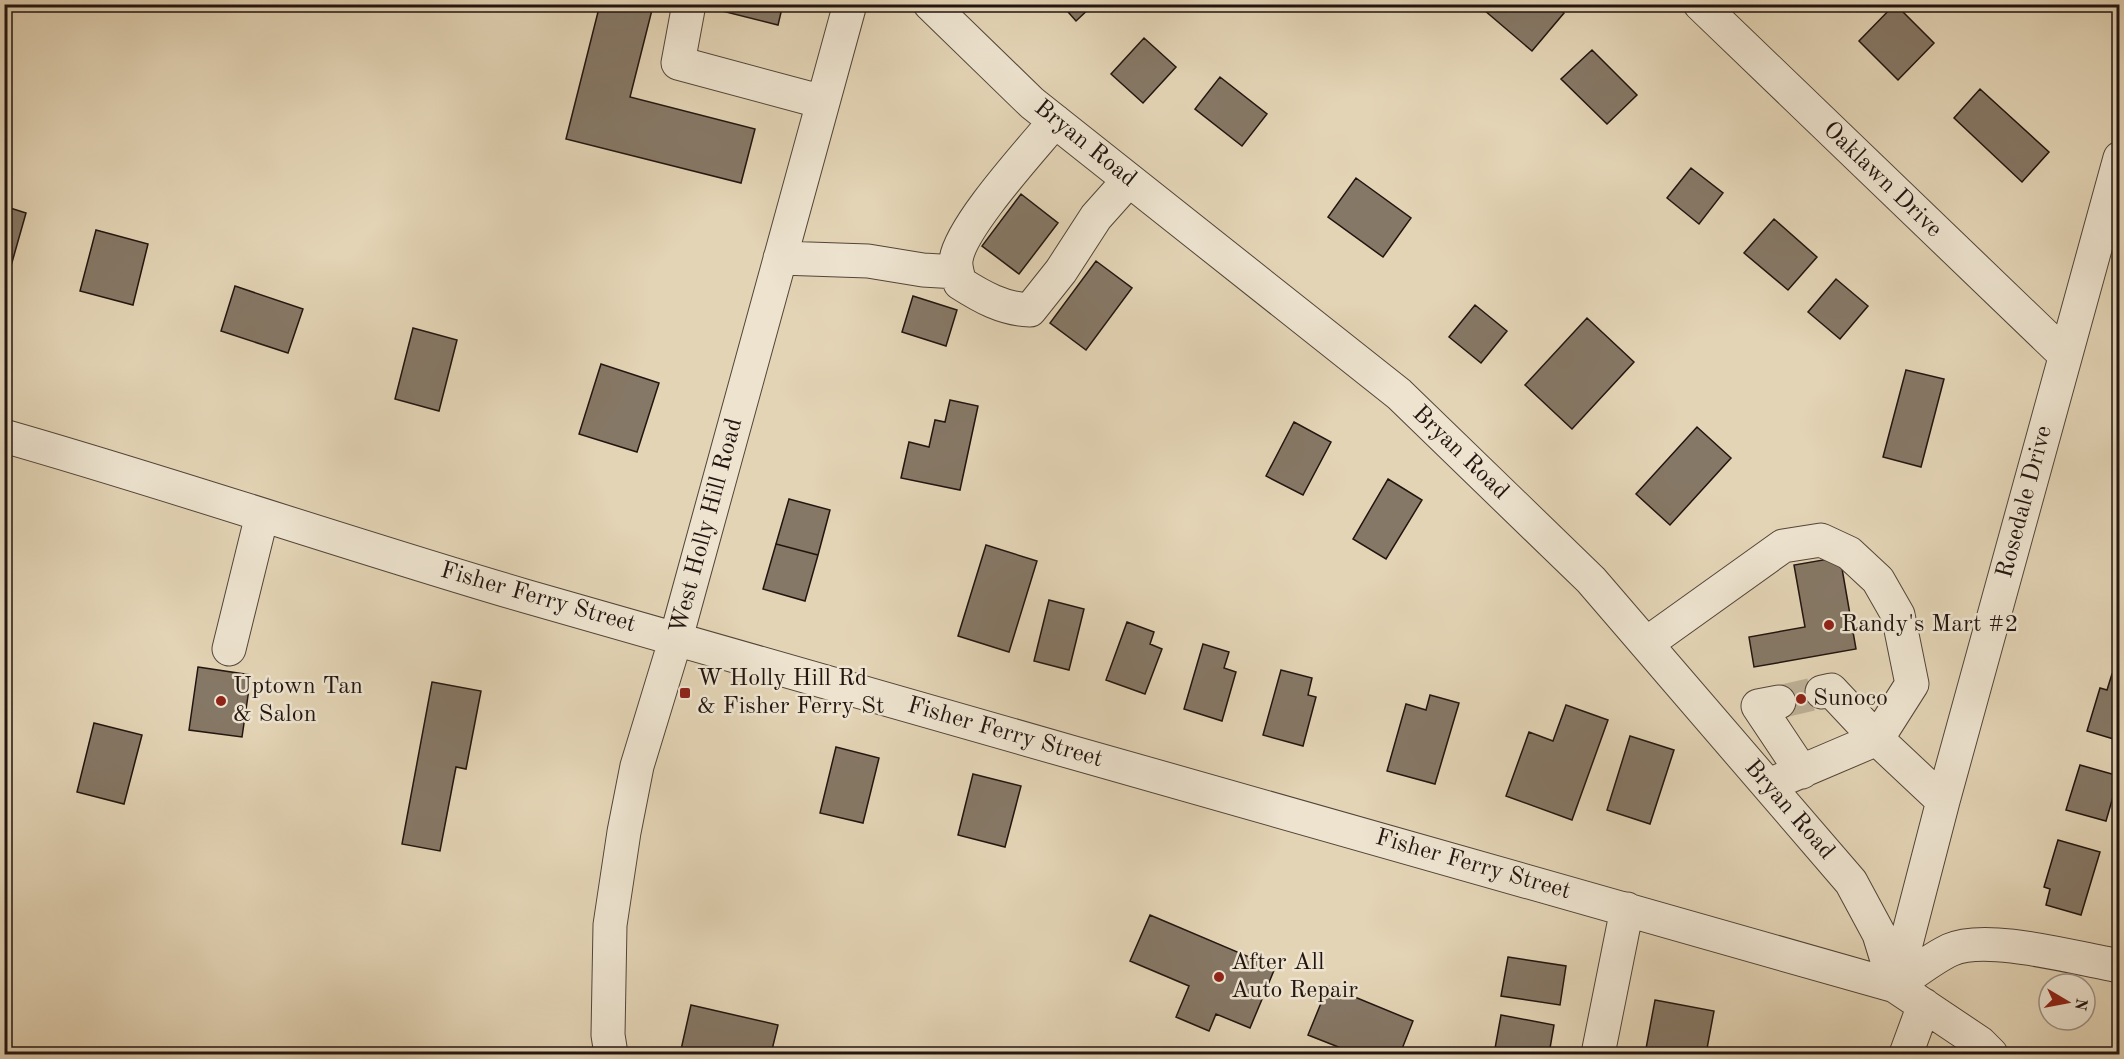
<svg xmlns="http://www.w3.org/2000/svg" width="2124" height="1059" viewBox="0 0 2124 1059" font-family="'Old Standard TT',serif">
<rect width="100%" height="100%" fill="#e3d4b5"/>
<filter id="stains"><feTurbulence type="fractalNoise" baseFrequency=".00333" numOctaves="4"/><feColorMatrix values="0 0 0 0 .2 0 0 0 0 .09 0 0 0 0 .02 0 0 0 .5 -.17"/></filter>
<radialGradient id="worn" r=".72"><stop offset=".6" stop-color="#630" stop-opacity="0"/><stop offset="1" stop-color="#630" stop-opacity=".3"/></radialGradient>
<path fill="#867866" stroke="#221510" stroke-width="1.5" d="M600,4L653,6L630,97L755,129L741,183L566,139Z
M715,4H783L778,25L714,9Z
M1061,4H1094L1076,21Z
M1477,4H1553L1564,13L1532,51Z
M1895,4L1934,43L1898,80L1859,41Z
M1144,38L1176,67L1143,103L1111,74Z
M1592,50L1637,95L1607,124L1561,79Z
M1220,77L1267,114L1242,146L1195,109Z
M1980,89L2049,152L2022,182L1954,118Z
M1691,168L1723,193L1699,224L1667,198Z
M1356,178L1411,218L1383,257L1328,217Z
M1021,194L1058,223L1019,274L982,246Z
M4,206L26,213L7,280L4,279Z
M1774,219L1817,257L1788,290L1744,253Z
M96,230L148,244L133,305L80,291Z
M1096,261L1132,288L1086,350L1050,323Z
M1836,279L1868,306L1840,339L1808,312Z
M235,286L303,309L288,353L221,331Z
M913,296L957,310L946,346L902,332Z
M1475,305L1507,331L1481,363L1449,337Z
M1587,318L1634,362L1572,429L1525,385Z
M413,328L457,340L439,411L395,399Z
M601,364L659,383L637,452L579,434Z
M1906,370L1944,379L1921,467L1883,457Z
M950,400L978,406L960,490L901,478L909,442L929,447L935,420L945,422Z
M1294,422L1331,442L1303,495L1266,476Z
M1697,427L1731,458L1670,525L1636,494Z
M1388,479L1422,500L1386,559L1353,539Z
M789,499L830,510L818,555L776,544Z
M776,544L818,555L805,601L763,589Z
M986,545L1037,561L1009,652L958,636Z
M1840,557L1856,649L1754,667L1749,637L1805,627L1794,565Z
M1049,600L1084,609L1069,670L1034,661Z
M1127,622L1154,632L1150,644L1162,649L1145,694L1106,680Z
M1203,644L1229,652L1224,668L1236,672L1222,721L1184,709Z
M198,667L251,675L242,737L189,730Z
M1281,670L1312,678L1308,695L1316,697L1303,746L1263,735Z
M2112,674L2120,676V741L2087,731L2100,688L2107,690Z
M432,682L481,691L466,769L456,767L440,851L402,844Z
M1430,695L1459,703L1435,784L1387,771L1406,704L1426,710Z
M1566,705L1608,720L1572,820L1506,796L1529,732L1553,741Z
M94,723L142,735L124,804L77,792Z
M1630,736L1674,750L1650,824L1607,810Z
M836,747L879,758L863,823L820,813Z
M2080,765L2119,776L2106,821L2066,810Z
M973,774L1021,786L1005,847L958,835Z
M2058,840L2100,852L2081,915L2046,905L2050,889L2044,887Z
M1150,915L1275,968L1250,1028L1216,1014L1209,1031L1176,1017L1189,986L1130,961Z
M1508,957L1566,966L1560,1005L1501,996Z
M1328,986L1413,1021L1400,1054H1356L1308,1035Z
M1655,1000L1714,1011L1706,1054H1645Z
M691,1005L778,1025L771,1054H680Z
M1501,1015L1554,1025L1549,1054H1494Z"/>
<g fill="none" stroke-linecap="round" stroke-linejoin="round">
<path stroke="#bcae94" stroke-width="33" stroke-dasharray="33 16" stroke-linecap="butt" d="M1779,702L1822,692"/>
<defs>
<path id="minor" d="M689,4L678,63L823,102
M930,4L1032,103L1399,394L1591,580L1851,882L1879,934L1895,986
M1700,4L2065,355
M1055,121C1032,149 960,227 956,260C955,267 958,276 960,283C982,297 1003,309 1030,310L1061,271L1096,217L1129,180
M780,258L868,261L923,270L957,272
M4,436C179,486 351,545 525,596C981,728 1439,855 1895,986L1980,1043L1991,1054
M1646,644L1783,546L1821,540L1849,553L1878,580L1898,615L1912,684L1877,739L1831,690L1822,692
M229,649L262,515
M1779,702L1758,706L1802,772
M1769,785L1877,739L1943,801
M1895,986L1943,801L2120,158
M1895,986C1913,974 1931,959 1950,950C1987,933 2078,959 2120,966
M611,1054L608,1035L610,925L624,832L637,766L676,638L850,4
M1598,1054L1627,909
M1906,1054L1924,1005"/>
</defs>
<use href="#minor" stroke="#524539" stroke-width="35"/>
<use href="#minor" stroke="#ede3cf" stroke-width="33"/>
</g>
<g fill="#8f2418" stroke="#ede3cf" stroke-width="2">
<circle cx="1829" cy="625" r="6"/>
<rect x="679" y="687" width="12" height="12" rx="3"/>
<circle cx="1801" cy="699" r="6"/>
<circle cx="221" cy="701" r="6"/>
<circle cx="1219" cy="977" r="6"/>
</g>
<g text-anchor="middle" dominant-baseline="central" stroke-width="5" stroke-linejoin="round" paint-order="stroke">
<g font-size="24" fill="#221510" stroke="#ede3cf">
<text transform="translate(1085 144) rotate(39)">Bryan Road</text>
<text transform="translate(1882 180) rotate(44)">Oaklawn Drive</text>
<text transform="translate(1460 453) rotate(44)">Bryan Road</text>
<text transform="translate(2025 502) rotate(-75)">Rosedale Drive</text>
<text transform="translate(707 526) rotate(-75)">West Holly Hill Road</text>
<text transform="translate(538 598) rotate(16)">Fisher Ferry Street</text>
<text transform="translate(1005 733) rotate(16)">Fisher Ferry Street</text>
<text transform="translate(1789 810) rotate(49)">Bryan Road</text>
<text transform="translate(1473 865) rotate(16)">Fisher Ferry Street</text>
</g>
<g font-size="24" fill="#221510" stroke="#ede3cf" text-anchor="start">
<text x="1841" y="625">Randy's Mart #2</text>
<text x="697" y="679">W Holly Hill Rd<tspan x="697" dy="28">&amp; Fisher Ferry St</tspan></text>
<text x="233" y="687">Uptown Tan<tspan x="233" dy="28">&amp; Salon</tspan></text>
<text x="1813" y="699">Sunoco</text>
<text x="1231" y="963">After All<tspan x="1231" dy="28">Auto Repair</tspan></text>
</g>
</g>
<rect width="2124" height="1059" fill="none" stroke="#e3d4b5" stroke-width="24"/>
<rect x="6" y="6" width="2112" height="1047" fill="none" stroke="#221510" stroke-width="3"/>
<rect x="12" y="12" width="2100" height="1035" fill="none" stroke="#221510" stroke-width="1.5"/>
<g transform="translate(2067 1002) rotate(100)"><circle r="28" fill="#ede3cf" stroke="#9c9183" stroke-width="1.5"/>
<path d="M0-4.5L10 22L0 15L-10 22Z" fill="#8f2418"/>
<text y="-9" font-size="16" font-weight="bold" text-anchor="middle" fill="#221510">N</text>
</g>
<rect width="100%" height="100%" filter="url(#stains)"/>
<rect width="100%" height="100%" fill="url(#worn)"/>
</svg>
